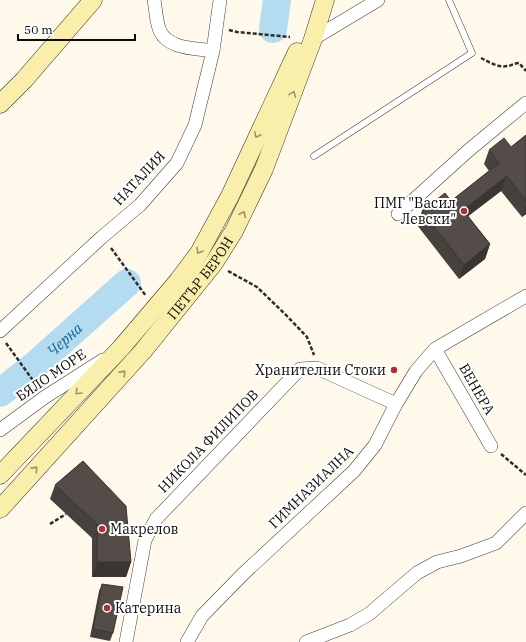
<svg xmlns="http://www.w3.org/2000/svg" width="526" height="642" viewBox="0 0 526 642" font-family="'IBM Plex Serif',serif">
<rect width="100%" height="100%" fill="#fef9eb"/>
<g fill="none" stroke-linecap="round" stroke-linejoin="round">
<g stroke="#b3dcf1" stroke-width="28">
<path d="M273,29L277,0"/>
<path id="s1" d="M0,393L35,365L127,283"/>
</g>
<defs>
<path id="lane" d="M314,156L472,53L449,0"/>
<path id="street" d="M154,0C156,10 156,22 160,31C168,49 195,48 213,51
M313,39L378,0
M398,214L469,150L526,103
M0,331L102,237L140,205L177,163L195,125L213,51L220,0
M435,349L491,446
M0,430L45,397L103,360
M126,642L145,540L156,519L300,369L317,368L396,404
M187,642L202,616L243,574L354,471L375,445L396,404L416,371L435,349L526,296
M306,642L350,625L369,614L417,573L437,562L461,556L496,543L526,513"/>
<g id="secondary">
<path d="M0,104L24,80L93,0"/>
<path d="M0,475L121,348L178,281L199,253L230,196L297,52"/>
<path id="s2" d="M0,509L143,351L214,263L234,231L264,169L313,39L325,0"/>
</g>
</defs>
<use href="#lane" stroke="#3e3e3e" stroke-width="7"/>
<use href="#street" stroke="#3e3e3e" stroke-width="14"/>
<use href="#secondary" stroke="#2d2d2d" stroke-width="19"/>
<path stroke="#2d2d2d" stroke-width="2.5" stroke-dasharray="4 2" stroke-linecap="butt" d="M229,30L237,32L290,37
M481,58C489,62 498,68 507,66C511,66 514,63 519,63L526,71
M111,248L146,296
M228,271L257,287L286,315L307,337L314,355
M6,343L37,386
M501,454L526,475
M50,524L66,514"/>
<use href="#lane" stroke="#fff" stroke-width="6"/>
<use href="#street" stroke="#fff" stroke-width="13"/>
<use href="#secondary" stroke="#f9efaa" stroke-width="18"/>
</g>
<path fill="#47413e" d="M526,135V214L522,217L501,191L468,216L490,244L485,259L459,279L417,225L422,211L451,201L489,171L484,164L489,150L511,147Z
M83,461L131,562L126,577H92V538L50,499L55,485Z
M102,584L113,633L110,641L90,637L99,591Z"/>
<path fill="#3a3532" d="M507,176L501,191L458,224L463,210Z
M526,205V214L522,217Z
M490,244L485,259L459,279L464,265Z
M97,562H131L126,577H92Z"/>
<path fill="#534c48" stroke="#3a3532" d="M526,135V201L507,176L463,210L490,244L464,265L422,211L445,193L451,201L499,163L489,150L504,138L511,147Z
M83,461L126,506L131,562H97V524L55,485Z
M102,584L123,587L113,633L93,629Z"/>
<defs><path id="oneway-chevron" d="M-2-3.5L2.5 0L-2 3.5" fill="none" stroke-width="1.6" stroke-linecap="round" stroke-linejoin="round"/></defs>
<g stroke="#9a946a">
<use href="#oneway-chevron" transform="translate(293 94) rotate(-69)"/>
<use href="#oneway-chevron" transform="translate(257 135) rotate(116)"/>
<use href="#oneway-chevron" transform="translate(243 214) rotate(-63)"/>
<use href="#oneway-chevron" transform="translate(199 251) rotate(122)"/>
<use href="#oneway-chevron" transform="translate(123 373) rotate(-48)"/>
<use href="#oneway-chevron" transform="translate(78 392) rotate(134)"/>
<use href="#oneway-chevron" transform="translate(35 469) rotate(-48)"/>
</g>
<g fill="#b12e37" stroke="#fff" stroke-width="1.5">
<circle cx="464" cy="211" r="4"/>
<circle cx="394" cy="370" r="4"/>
<circle cx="102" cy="529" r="4"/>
<circle cx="107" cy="608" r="4"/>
</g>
<g text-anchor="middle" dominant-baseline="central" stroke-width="4" stroke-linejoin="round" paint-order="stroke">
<g font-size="14" fill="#0b0b0b" stroke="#fff">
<text transform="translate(139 178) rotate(-47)">НАТАЛИЯ</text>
<text stroke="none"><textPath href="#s2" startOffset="306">ПЕТЪР БЕРОН</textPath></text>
<text transform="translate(51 375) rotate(-34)">БЯЛО МОРЕ</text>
<text transform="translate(477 389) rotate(60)">ВЕНЕРА</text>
<text transform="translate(208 441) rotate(-46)">НИКОЛА ФИЛИПОВ</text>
<text transform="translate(311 487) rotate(-44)">ГИМНАЗИАЛНА</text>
</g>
<g font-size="14" fill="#0b0b0b" stroke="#fff" text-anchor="end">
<text x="456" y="203">ПМГ "Васил<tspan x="456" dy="16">Левски"</tspan></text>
<text x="386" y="370">Хранителни Стоки</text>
<text x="110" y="529" text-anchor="start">Макрелов</text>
<text x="115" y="608" text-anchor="start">Катерина</text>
</g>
<g font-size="15" font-style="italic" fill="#1e6393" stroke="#fff">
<text stroke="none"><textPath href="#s1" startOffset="84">Черна</textPath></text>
</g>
</g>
<path d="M18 34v6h117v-6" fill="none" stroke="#0b0b0b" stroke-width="2"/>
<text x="24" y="34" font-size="12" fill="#0b0b0b" stroke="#ffffff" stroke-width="3" paint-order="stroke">50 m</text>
</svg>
